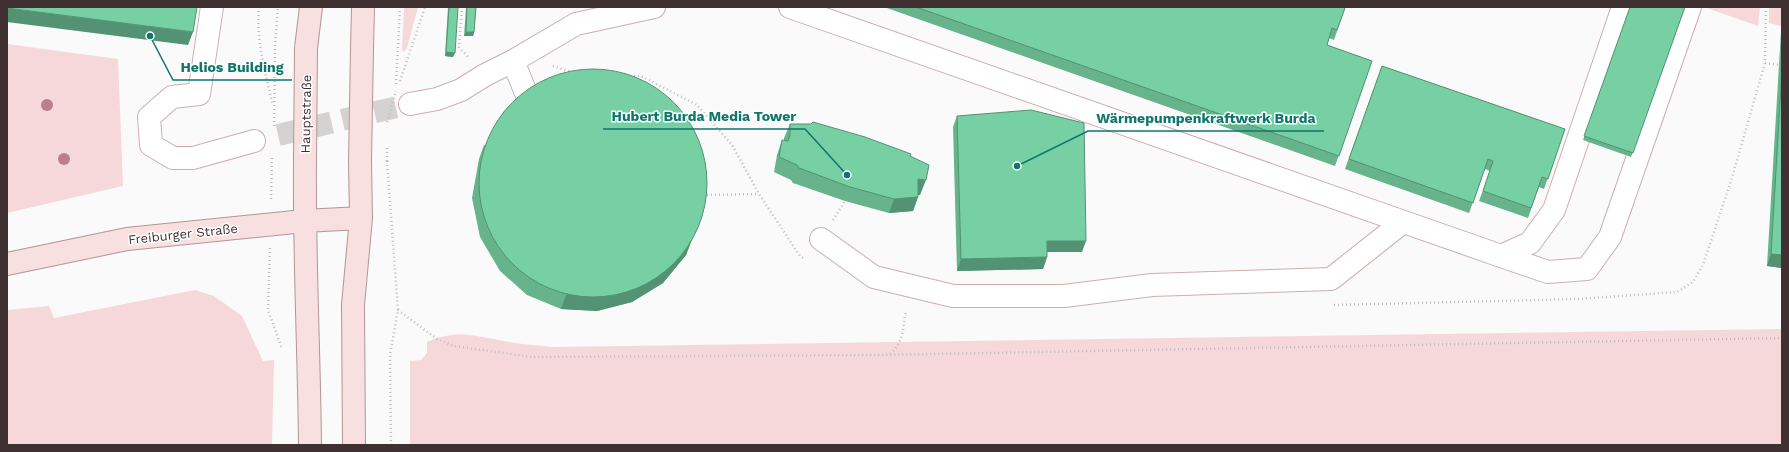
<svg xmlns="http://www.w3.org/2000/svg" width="1789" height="452" viewBox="0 0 1789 452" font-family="'Work Sans',sans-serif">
<rect width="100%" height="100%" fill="#fafafa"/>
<path fill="#f7d8da" d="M404,7H418L407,48L404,52L402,50Z
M1704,7H1760L1758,26Z
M1769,7H1781V26L1769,23Z
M7,44L118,59L123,186L7,213Z
M195,290L214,296L242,316L263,361L274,360L272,445H7V310L49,306L54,318Z
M1782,329V445H410V361L421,360L427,353V342C455,330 470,335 499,340C516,344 534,345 551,347Z"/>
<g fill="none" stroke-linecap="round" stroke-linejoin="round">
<path stroke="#d5d2d2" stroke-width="22" stroke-dasharray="22 11" stroke-linecap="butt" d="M278,135L410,104"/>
<defs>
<path id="minor" d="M212,7L199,94L172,97L149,117L151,145L173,158H193L254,141
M790,7L1501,256L1530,243L1554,210L1623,7
M513,61L576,24L654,7
M410,104L437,99L461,90L485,75L513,61L528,98
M821,239L874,277L953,296H1064L1152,285L1331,279L1403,222
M1501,256L1548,272L1587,269L1610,237L1690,7"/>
<path id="major" d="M306,48L311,7
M362,49L363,7
M305,159C304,254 309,350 310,445
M7,264L127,239L304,221L361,218
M354,445L353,305L361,218L360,161"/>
</defs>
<use href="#minor" stroke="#cfadaf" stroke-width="24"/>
<use href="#major" stroke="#b59496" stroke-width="24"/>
<path stroke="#c1bcbd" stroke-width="2.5" stroke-dasharray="1 3" stroke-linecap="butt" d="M259,7C256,40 265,73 273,105
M462,7L459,47L468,57
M1766,7L1765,63L1779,65
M553,66L571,72
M626,76H641L697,105L732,145L759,194L800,256L805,259
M400,81L425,7
M396,84L400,7
M274,126L275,47L278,7
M387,161L398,310L390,355L391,445
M703,195L759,194
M271,199L272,157
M833,220L845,201
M270,248L268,310L282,349
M1334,305L1578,299L1677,292L1693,282L1703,265L1731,181L1765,63
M398,310L437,339L454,346L532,357L879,355L1782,338
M890,354C904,342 903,327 906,310"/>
<use href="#minor" stroke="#fff" stroke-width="22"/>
<use href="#major" stroke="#f8dfe0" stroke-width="22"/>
<defs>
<path id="major-bridge" d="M305,159L306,48
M360,161L362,49"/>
</defs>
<use href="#major-bridge" stroke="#b59496" stroke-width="24" stroke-linecap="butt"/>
<path stroke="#c1bcbd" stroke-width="2.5" stroke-dasharray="1 3" stroke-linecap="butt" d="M387,122L396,91
M387,161V147"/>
<use href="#major-bridge" stroke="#f8dfe0" stroke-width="22"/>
</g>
<g fill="#ba808d">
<circle cx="47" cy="105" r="6"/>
<circle cx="64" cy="159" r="6"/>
</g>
<path fill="#66b38c" d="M448,7H458L453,57L445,56Z
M466,7H476L474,32L473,36H464Z
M884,7H1343L1345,8L1334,40L1329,38L1327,45L1372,61L1335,166Z
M1630,7H1685L1631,157L1583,140Z
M1782,28V268L1767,266L1781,31Z
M1382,66L1565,129L1544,189L1539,187L1528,218L1479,201L1490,171L1485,169L1469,213L1345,169Z
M957,116L1082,252H1047V257L1043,269L957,271L953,127Z
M790,124L910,156L920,195H918V197L913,211L889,213L845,201L793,183L791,180L774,172L777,155L782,140L784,141V138Z
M484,145L704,208L686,255L663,283L632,302L597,311L561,309L527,295L500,271L480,237L472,198L479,159Z"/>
<path fill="#539272" d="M7,8L193,32L188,45L7,22Z
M466,32H474L473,36H464Z
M446,52L455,53L453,57L445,56Z
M918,179L926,180L920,195L913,194Z
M918,197L913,211L889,213L894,199Z
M704,208L686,255L663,283L632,302L597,311L561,309L566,295Z
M1047,241H1086L1082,252H1043Z
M1771,254L1782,255V268L1767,266Z
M1047,257L1043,269L957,271L961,259Z"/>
<path fill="#77d0a3" stroke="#539272" d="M7,7H197L193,32L7,8Z
M449,7H458L455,53L446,52Z
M467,7H476L474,32H466Z
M916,7H1343L1345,8L1337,30L1332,28L1327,45L1372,61L1339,156Z
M1630,7H1685L1633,153L1584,136Z
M1382,66L1565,129L1548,179L1542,177L1531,208L1483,191L1493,161L1488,159L1473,203L1349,159Z
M479 183a114 114 0 1 1 228 0a114 114 0 1 1-228 0Z
M1782,70V255L1771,254Z
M1031,110L1084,123L1086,241H1047V257L961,259L957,116Z
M813,122L865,137L911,154L910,156L929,165L926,180L918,179V197L894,199L850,187L799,168L797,165L779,157L782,140L788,141L790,135V124H811Z"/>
<g text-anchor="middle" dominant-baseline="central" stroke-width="3" stroke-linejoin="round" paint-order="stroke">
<g font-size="13" fill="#3f3132" stroke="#fff">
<text transform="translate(306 114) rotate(-89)">Hauptstraße</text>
<text transform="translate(183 234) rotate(-6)">Freiburger Straße</text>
</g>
</g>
<path fill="none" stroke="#0f766e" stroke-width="1.5" d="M150 36L173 80H292M847 175L805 129H603M1017 166L1088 131H1324"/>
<g fill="#0f766e" stroke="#fff" stroke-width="1.5">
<circle cx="150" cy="36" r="4"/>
<circle cx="847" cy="175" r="4"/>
<circle cx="1017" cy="166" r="4"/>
</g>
<g font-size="14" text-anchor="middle" font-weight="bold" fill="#0f766e" stroke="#fff" stroke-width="3" stroke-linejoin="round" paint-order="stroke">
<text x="232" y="72">Helios Building</text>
<text x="704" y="121">Hubert Burda Media Tower</text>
<text x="1206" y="123">Wärmepumpenkraftwerk Burda</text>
</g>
<rect width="1789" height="452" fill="none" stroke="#3f3132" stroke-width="16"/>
</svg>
